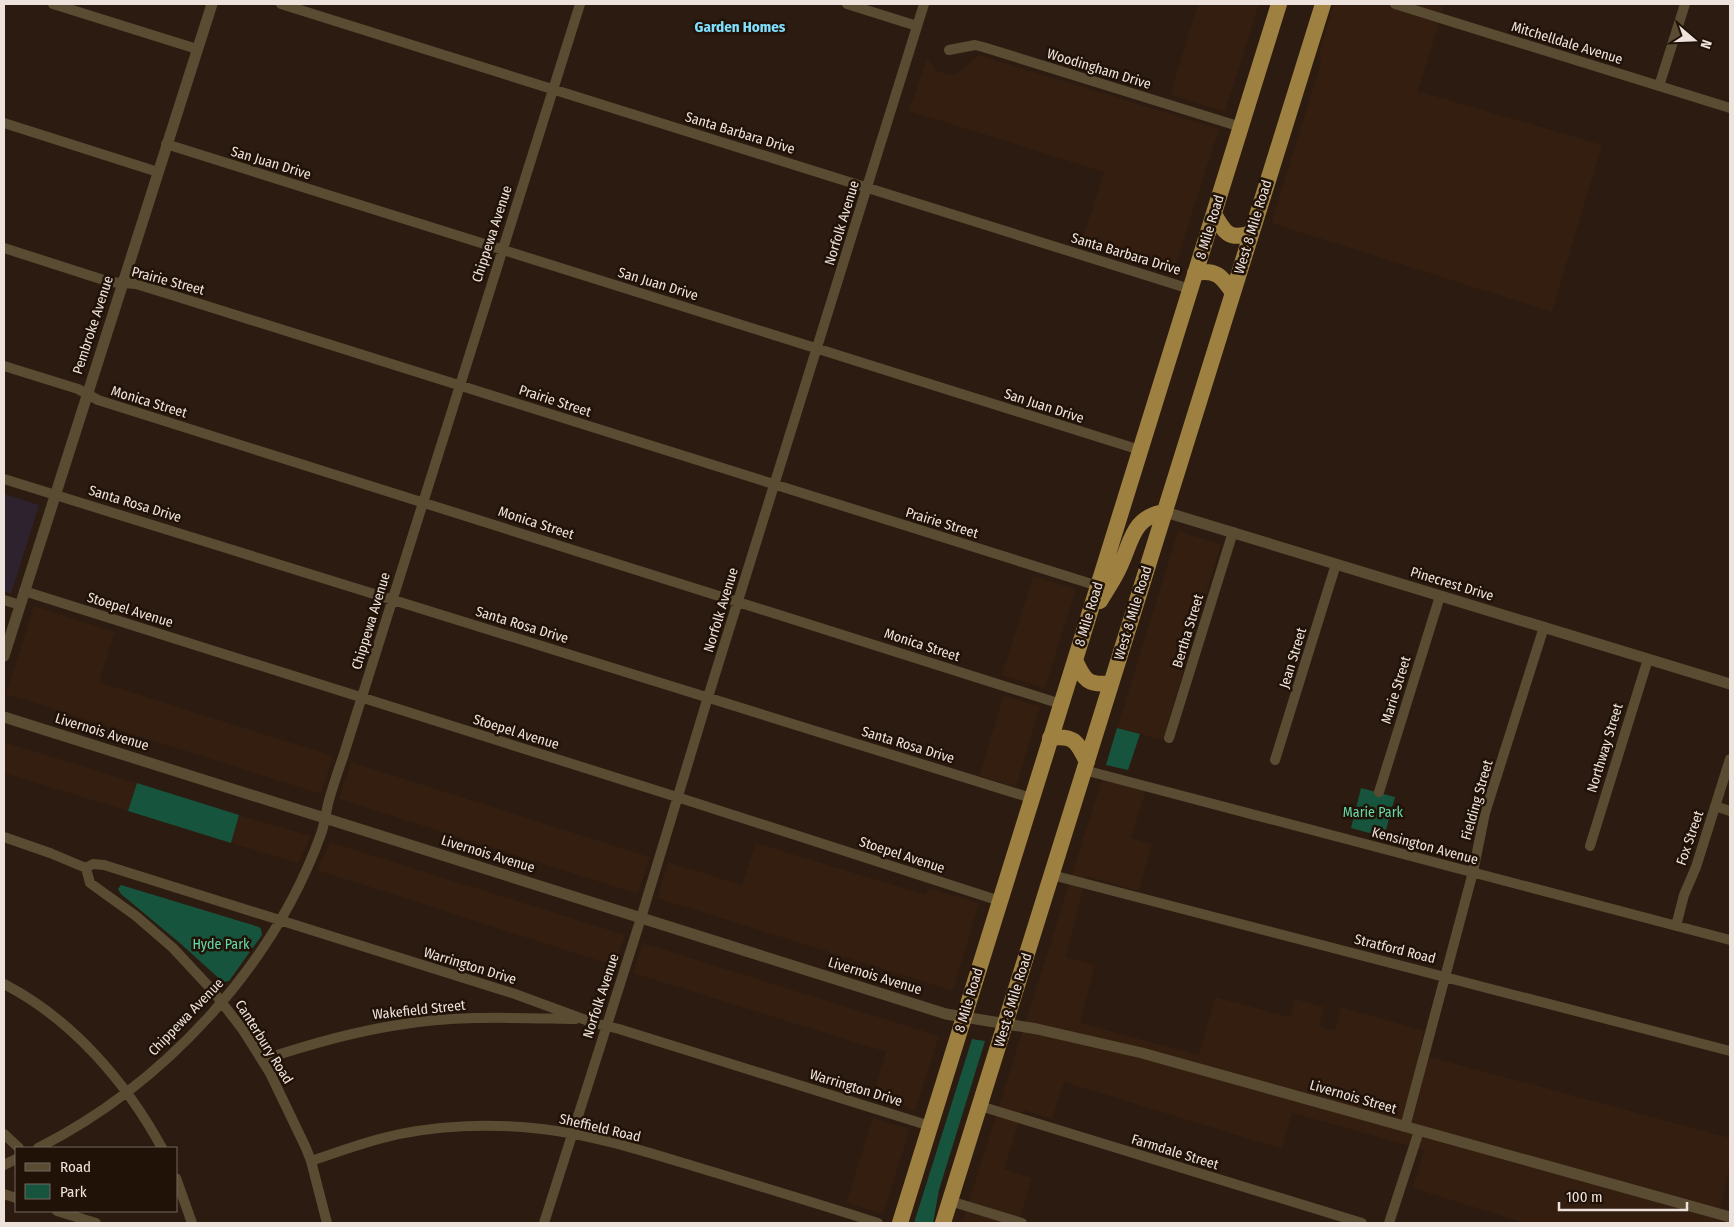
<svg xmlns="http://www.w3.org/2000/svg" width="1734" height="1227" viewBox="0 0 1734 1227" font-family="'Fira Sans Condensed',sans-serif">
<rect width="100%" height="100%" fill="#2b1b11"/>
<path fill="#341e10" d="M1198,4H1259L1225,112L1170,95Z
M1334,4H1445L1418,91L1602,145L1552,312L1271,223L1321,63L1319,55Z
M979,55L1219,129L1173,273L1081,244L1104,172L909,111L927,58L937,71L951,75L959,72Z
M1178,531L1221,544L1163,740L1117,728Z
M1033,576L1076,589L1045,688L1002,675Z
M34,606L115,632L99,682L333,756L321,794L6,694Z
M1004,695L1040,707L1016,787L979,776Z
M4,742L137,783L128,811L4,773Z
M351,762L650,857L638,894L339,799Z
M1105,770L1148,783L1131,838L1152,844L1139,891L1086,876L1066,957L1095,965L1080,1023L1199,1055L1215,997L1290,1017L1295,999L1324,1007L1319,1026L1335,1031L1341,1007L1424,1031L1419,1054L1730,1138V1167L1719,1213L1730,1217V1223H1524L1413,1188L1424,1150L1292,1113L1282,1149L1064,1082L1052,1119L1023,1110L1004,1169L1032,1178L1019,1223H962Z
M239,815L311,836L298,863L231,843Z
M330,842L625,935L615,966L317,870Z
M756,843L926,895L929,888L979,903L953,991L657,898L668,862L742,885Z
M643,943L939,1036L915,1111L872,1097L886,1052L633,973Z
M873,1118L910,1129L883,1214L846,1203Z"/>
<path fill="#2e222f" d="M4,494L39,505L11,594L4,591Z"/>
<path fill="#17543d" d="M1117,728L1140,734L1128,770L1106,765Z
M137,783L239,815L231,843L128,811Z
M1361,788L1395,797L1384,837L1351,828Z
M121,885L259,927L261,929L262,935L229,981L223,982L181,944L121,894L118,889Z
M972,1039L985,1041L939,1190L933,1223H914Z"/>
<g fill="none" stroke-linecap="round" stroke-linejoin="round">
<path stroke="#594c32" stroke-width="10" d="M53,4L197,49
M281,4L1190,289
M847,4L917,26
M1395,4L1730,108
M949,50L975,45L983,47L1241,127
M1659,86L1685,4
M4,123L158,172
M166,144L1140,450
M4,248L110,282L136,284L175,296L1098,586
M4,366L78,389L98,400L1061,704
M4,479L1031,798
M24,591L677,797L1000,901
M4,600L20,605
M1169,738L1233,532
M1275,760L1336,564
M1084,770L1730,940
M1379,792L1440,596
M1715,806L1730,811
M4,837L50,853L86,868L93,864L104,865L515,994L594,1023L619,1029L930,1126
M1590,846L1648,659
M86,868L90,883L136,916L173,948L213,991L243,1030L270,1073L306,1148L311,1161L327,1223
M1052,875L1730,1051
M1676,926L1684,895L1696,867L1730,759
M4,984C72,1019 126,1082 162,1148
M262,1060C307,1045 351,1032 398,1025C457,1015 517,1018 576,1019
M980,1106L1362,1223
M1405,1127L1473,872L1485,813L1544,627
M4,1134L19,1148
M38,1148C163,1085 273,967 321,834C325,823 326,811 329,800C333,786 338,771 343,757L580,4
M311,1161C335,1153 359,1144 383,1138C432,1125 492,1123 542,1129C595,1135 649,1153 700,1168C759,1186 819,1204 878,1223
M4,1165L16,1159
M176,1178L192,1223
M4,1194L16,1198
M950,1201L1022,1223
M57,1211L96,1223
M544,1223L641,918L708,697L924,4
M1389,1223L1419,1131"/>
<path stroke="#594c32" stroke-width="11" d="M1165,512L1730,684
M4,656L212,4
M4,717L946,1014L1037,1029L1142,1053L1730,1217"/>
<path stroke="#9e8140" stroke-width="16" d="M1214,214C1224,232 1229,241 1251,233
M1195,273C1216,269 1222,276 1233,293
M1100,601C1107,589 1115,578 1120,566C1132,541 1132,517 1165,512
M1075,660C1084,680 1088,686 1111,683
M1050,738C1074,735 1077,741 1087,762
M900,1223L1279,4
M943,1223L1323,4"/>
</g>
<g text-anchor="middle" dominant-baseline="central" stroke-width="5" stroke-linejoin="round" paint-order="stroke">
<g font-size="14" fill="#eee3dc" stroke="#211208">
<text transform="translate(1567 43) rotate(17)">Mitchelldale Avenue</text>
<text transform="translate(1099 69) rotate(17)">Woodingham Drive</text>
<text transform="translate(740 133) rotate(17)">Santa Barbara Drive</text>
<text transform="translate(271 163) rotate(17)">San Juan Drive</text>
<text transform="translate(842 223) rotate(-73)">Norfolk Avenue</text>
<text transform="translate(1210 227) rotate(-73)">8 Mile Road</text>
<text transform="translate(1253 227) rotate(-73)">West 8 Mile Road</text>
<text transform="translate(492 234) rotate(-72)">Chippewa Avenue</text>
<text transform="translate(1126 254) rotate(17)">Santa Barbara Drive</text>
<text transform="translate(168 281) rotate(15)">Prairie Street</text>
<text transform="translate(658 284) rotate(17)">San Juan Drive</text>
<text transform="translate(93 325) rotate(-72)">Pembroke Avenue</text>
<text transform="translate(555 401) rotate(18)">Prairie Street</text>
<text transform="translate(149 402) rotate(17)">Monica Street</text>
<text transform="translate(1044 406) rotate(18)">San Juan Drive</text>
<text transform="translate(135 504) rotate(17)">Santa Rosa Drive</text>
<text transform="translate(536 523) rotate(18)">Monica Street</text>
<text transform="translate(942 523) rotate(17)">Prairie Street</text>
<text transform="translate(1452 584) rotate(17)">Pinecrest Drive</text>
<text transform="translate(130 610) rotate(17)">Stoepel Avenue</text>
<text transform="translate(721 610) rotate(-73)">Norfolk Avenue</text>
<text transform="translate(1133 613) rotate(-73)">West 8 Mile Road</text>
<text transform="translate(1089 614) rotate(-73)">8 Mile Road</text>
<text transform="translate(371 621) rotate(-73)">Chippewa Avenue</text>
<text transform="translate(522 625) rotate(17)">Santa Rosa Drive</text>
<text transform="translate(1188 631) rotate(-73)">Bertha Street</text>
<text transform="translate(922 645) rotate(18)">Monica Street</text>
<text transform="translate(1293 658) rotate(-73)">Jean Street</text>
<text transform="translate(1396 690) rotate(-73)">Marie Street</text>
<text transform="translate(102 732) rotate(17)">Livernois Avenue</text>
<text transform="translate(516 732) rotate(17)">Stoepel Avenue</text>
<text transform="translate(908 745) rotate(17)">Santa Rosa Drive</text>
<text transform="translate(1605 748) rotate(-73)">Northway Street</text>
<text transform="translate(1477 800) rotate(-74)">Fielding Street</text>
<text transform="translate(1690 838) rotate(-71)">Fox Street</text>
<text transform="translate(1425 846) rotate(15)">Kensington Avenue</text>
<text transform="translate(488 854) rotate(17)">Livernois Avenue</text>
<text transform="translate(902 855) rotate(18)">Stoepel Avenue</text>
<text transform="translate(1395 949) rotate(14)">Stratford Road</text>
<text transform="translate(470 966) rotate(17)">Warrington Drive</text>
<text transform="translate(875 976) rotate(17)">Livernois Avenue</text>
<text transform="translate(601 996) rotate(-72)">Norfolk Avenue</text>
<text transform="translate(969 1000) rotate(-73)">8 Mile Road</text>
<text transform="translate(1013 1000) rotate(-73)">West 8 Mile Road</text>
<text transform="translate(419 1010) rotate(-6)">Wakefield Street</text>
<text transform="translate(186 1017) rotate(-46)">Chippewa Avenue</text>
<text transform="translate(264 1042) rotate(58)">Canterbury Road</text>
<text transform="translate(856 1088) rotate(17)">Warrington Drive</text>
<text transform="translate(1353 1097) rotate(16)">Livernois Street</text>
<text transform="translate(600 1128) rotate(13)">Sheffield Road</text>
<text transform="translate(1175 1152) rotate(17)">Farmdale Street</text>
</g>
<g font-size="14" fill="#64daaa" stroke="#211208">
<text x="1373" y="812">Marie Park</text>
<text x="221" y="944">Hyde Park</text>
</g>
<g font-size="15" font-weight="bold" fill="#7fe0fd" stroke="#211208">
<text x="740" y="27">Garden Homes</text>
</g>
</g>
<rect width="1734" height="1227" fill="none" stroke="#eee3dc" stroke-width="10"/>
<rect x="15" y="1147" width="162" height="65" fill="#211208" stroke="#73665d"/>
<rect x="25" y="1163" width="25" height="8" fill="#594c32" stroke="#73665d"/>
<text x="60" y="1172" font-size="15" fill="#eee3dc">Road</text>
<rect x="25" y="1184" width="25" height="15" fill="#17543d" stroke="#73665d"/>
<text x="60" y="1197" font-size="15" fill="#eee3dc">Park</text>
<g transform="translate(1694 40) rotate(109)" stroke="#211208" stroke-width="4" paint-order="stroke">
<path d="M0-4L9 19L0 12L-9 19Z" fill="#eee3dc"/>
<text y="-8" font-size="14" font-weight="bold" text-anchor="middle" fill="#eee3dc">N</text>
</g>
<path d="M1559 1202v8h128v-8" fill="none" stroke="#eee3dc" stroke-width="2.5"/>
<text x="1566" y="1202" font-size="15" fill="#eee3dc" stroke="#211208" stroke-width="4" paint-order="stroke">100 m</text>
</svg>
